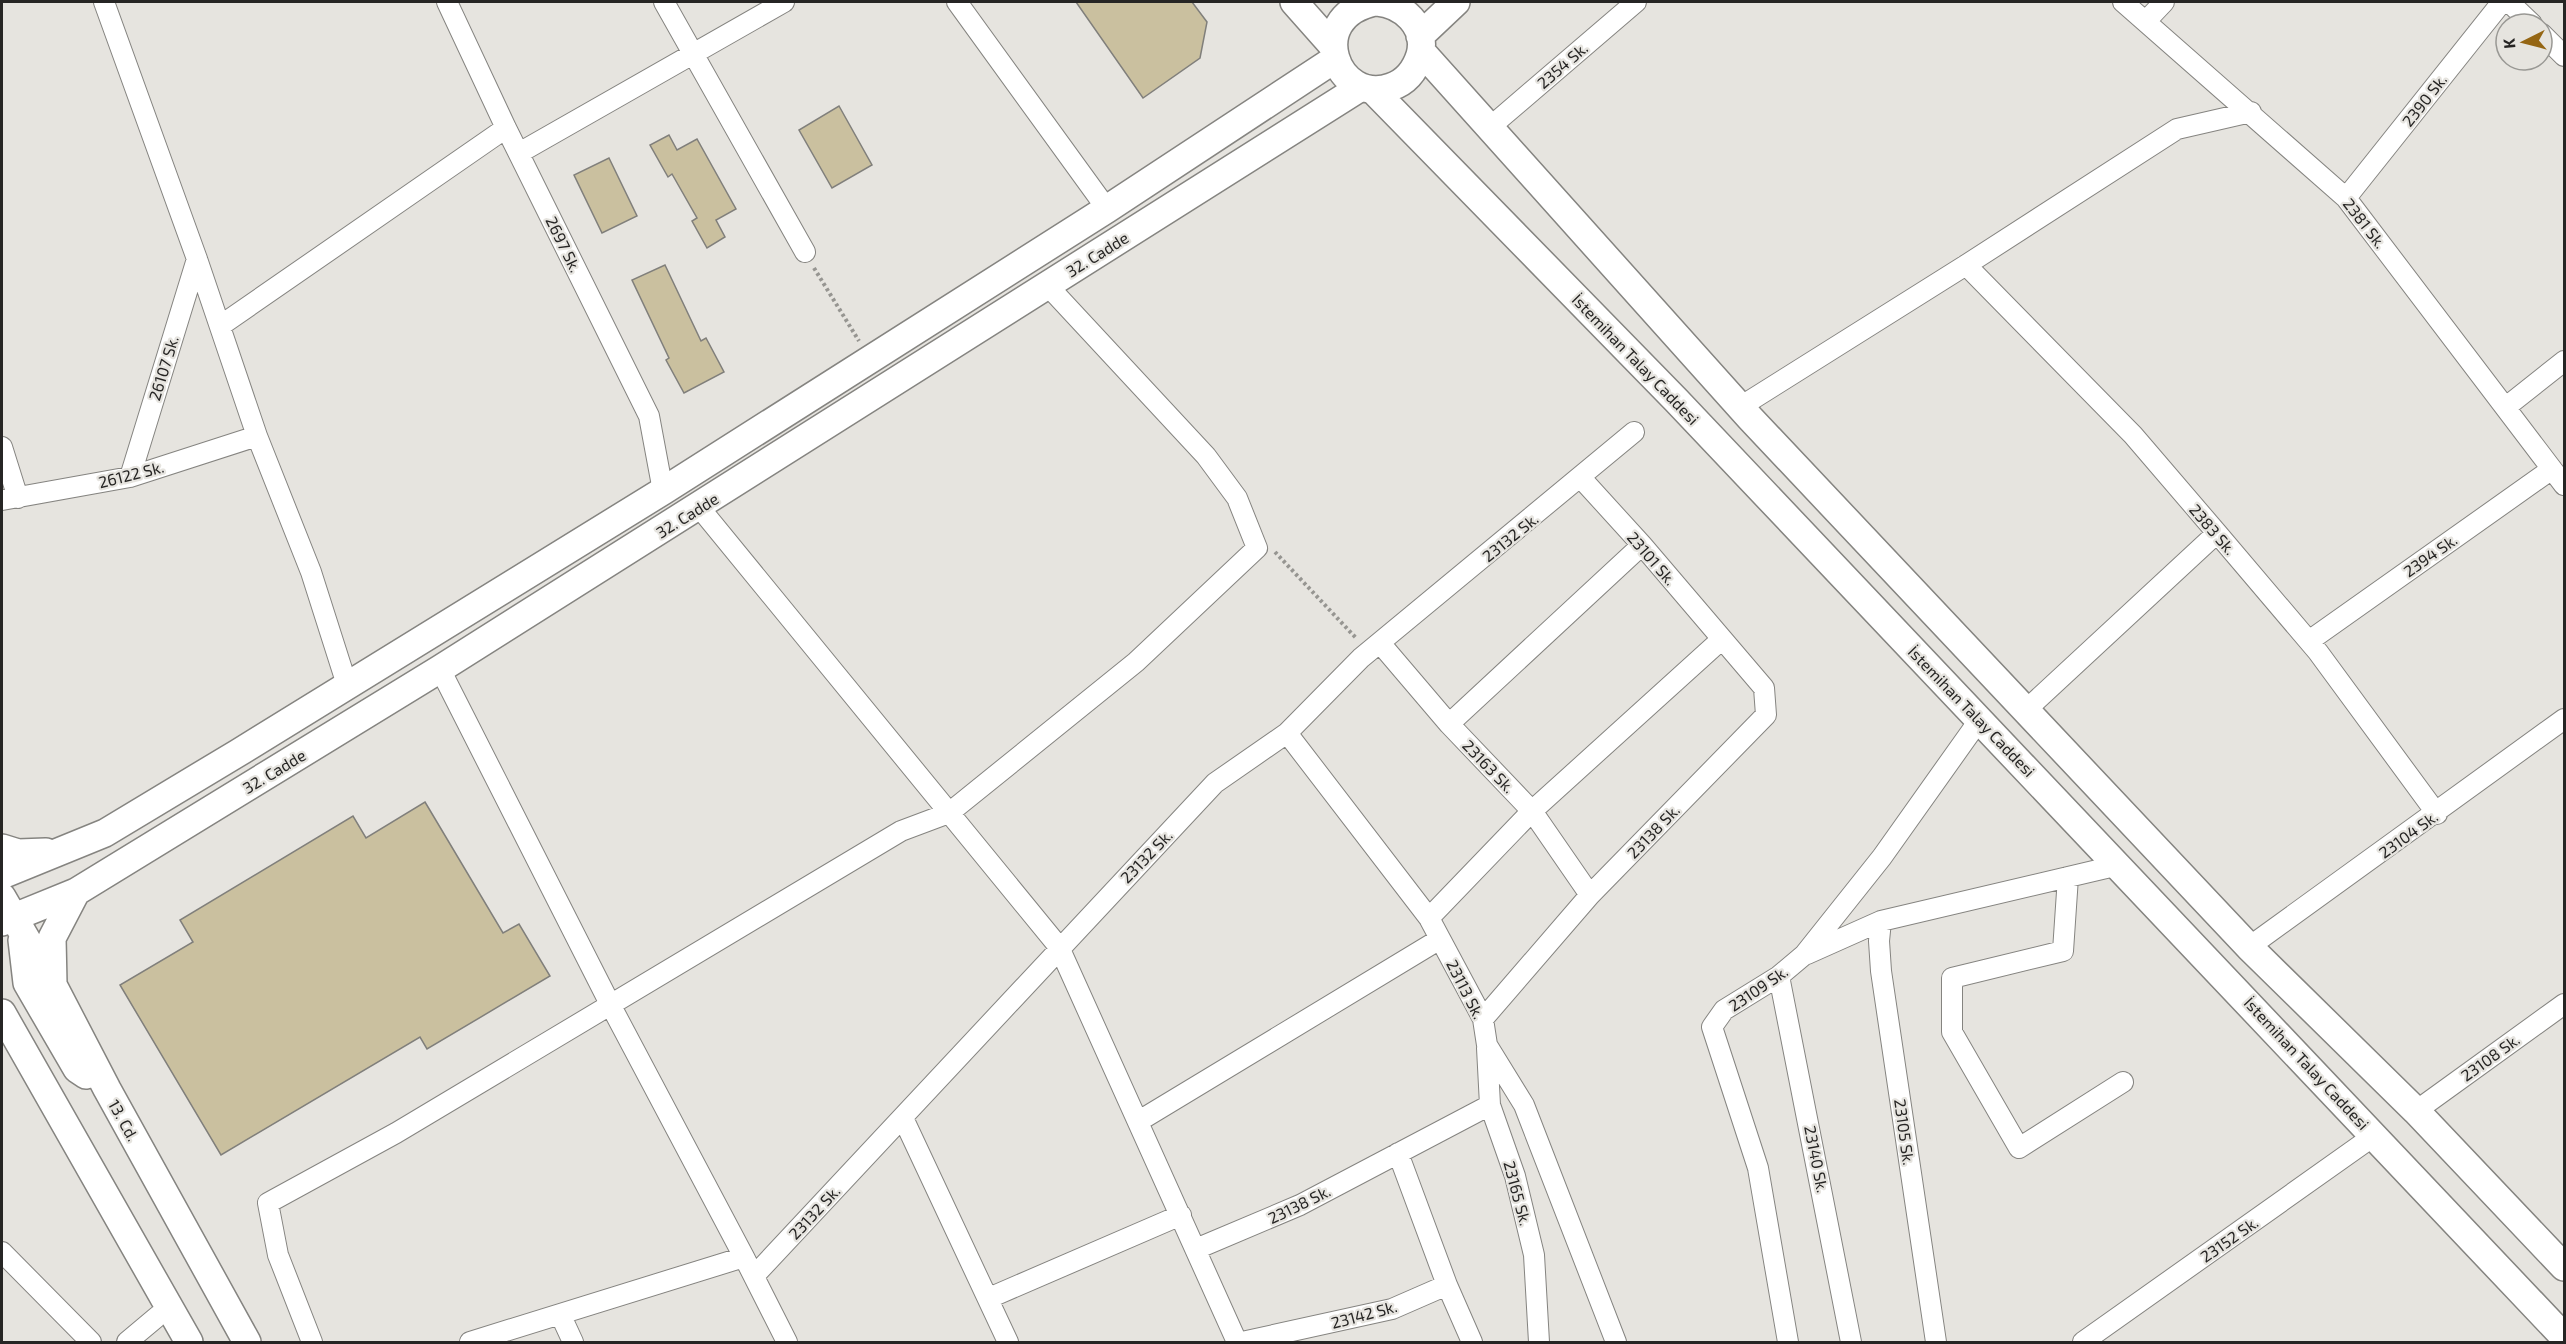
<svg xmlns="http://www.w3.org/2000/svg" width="2566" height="1344" viewBox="0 0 2566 1344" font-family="'Exo 2',sans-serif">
<rect width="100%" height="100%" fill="#e6e4df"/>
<path fill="#cac09f" stroke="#807f7b" stroke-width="1.5" d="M1076,2H1192L1207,22L1200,58L1143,98Z
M839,106L872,165L832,188L799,130Z
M669,135L677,150L697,139L736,209L716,220L725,237L707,248L692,221L697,218L672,174L668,177L650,145Z
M609,158L637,216L602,233L574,175Z
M665,265L701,341L706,338L724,372L684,393L666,360L669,358L632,280Z
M425,802L503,933L519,924L550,976L427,1049L420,1037L221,1155L120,985L193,942L180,920L353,816L366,838Z"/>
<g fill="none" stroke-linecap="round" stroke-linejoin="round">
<defs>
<path id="street" d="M104,2L197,259L257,436L311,572L347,685
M447,2L506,128L649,416L663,491
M664,2L805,252
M957,2L1107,209
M2123,2L2346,198L2564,485
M2509,2L2532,24
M2146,21L2164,2
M2542,34L2564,56
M1489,128L1636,2
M519,153L784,2
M2346,198L2502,2
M1966,265L2133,435L2217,533L2318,652L2437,814
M220,326L506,128
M1740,407L1966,265L2177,129L2251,112
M2506,407L2564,361
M2,447L18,498
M130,477L197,259
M2,500L130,477L257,436
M699,507L1059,947L1237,1342
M2309,641L2552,469
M1380,643L1449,724L1532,811L1590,895
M440,669L611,1006L744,1257L787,1342
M2026,710L2217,533
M1449,724L1642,545
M1287,733L1429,918L1483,1019L1487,1045L1524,1105L1616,1342
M2068,877L2063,951L1952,978V1032L2019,1148L2123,1082
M1429,918L1532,811L1722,639
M1881,921L1879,941L1881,971L1936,1342
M2249,947L2564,719
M1807,954L1881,921L2119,865
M1779,976L1851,1342
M1483,1019L1590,895L1766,715L1764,688L1642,545L1581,478
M1487,1048L1490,1105L1515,1176L1534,1255L1539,1342
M2416,1111L2564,1004
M903,1118L1008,1342
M1139,1121L1440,939
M1398,1153L1447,1285L1472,1342
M1196,1249L1300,1205L1490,1105
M2,1252L91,1342
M754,1276L1215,783L1287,733L1361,658L1634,432
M989,1298L1181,1215
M561,1316L573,1342
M127,1342L158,1316L170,1310
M312,1342L278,1255L268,1203L396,1133L901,831L949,813L1136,662L1257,548L1237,498L1206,456L1048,286
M470,1342L744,1257
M1242,1342L1392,1309L1447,1285
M1788,1342L1758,1168L1712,1027L1724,1010L1779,976L1804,955L1882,857L1980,719
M2083,1342L2375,1135"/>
<path id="secondary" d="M1294,2L1333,46
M1374,2C1303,18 1337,106 1391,87C1406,82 1415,71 1420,55C1428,26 1402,4 1377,2
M1420,36L1456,2
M1421,51L1750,418L2249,947L2416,1111L2564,1267
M1373,90L1676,400L2564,1337
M2,848L18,853L46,852
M2,875L105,833L238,753L663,491L1107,209L1335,59
M2,897L53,985L107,1089L247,1342
M2,922L76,892L440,669L1361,87
M22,940L27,983L77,1069L86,1075
M53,984L52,938L76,892
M2,1013L189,1342"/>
</defs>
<use href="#street" stroke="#858480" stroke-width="22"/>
<use href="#secondary" stroke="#858480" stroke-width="30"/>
<path stroke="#969591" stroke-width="4" stroke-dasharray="3 3" stroke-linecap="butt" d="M814,268L859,341
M1275,552L1356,638"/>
<use href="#street" stroke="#fff" stroke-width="20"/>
<use href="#secondary" stroke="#fff" stroke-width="27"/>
</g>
<g text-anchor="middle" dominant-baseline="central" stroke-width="4.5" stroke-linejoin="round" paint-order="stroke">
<g font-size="16" fill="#262524" stroke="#e6e4df">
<text transform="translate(1562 65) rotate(-41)">2354 Sk.</text>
<text transform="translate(2424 100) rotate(-52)">2390 Sk.</text>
<text transform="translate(2365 223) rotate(52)">2381 Sk.</text>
<text transform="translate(564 244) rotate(64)">2697 Sk.</text>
<text transform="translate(1097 254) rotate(-32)">32. Cadde</text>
<text transform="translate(1636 359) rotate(46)">İstemihan Talay Caddesi</text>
<text transform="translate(163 368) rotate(-73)">26107 Sk.</text>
<text transform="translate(131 474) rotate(-14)">26122 Sk.</text>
<text transform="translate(687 515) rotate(-32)">32. Cadde</text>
<text transform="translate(2213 529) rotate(49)">2383 Sk.</text>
<text transform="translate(1510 537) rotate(-39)">23132 Sk.</text>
<text transform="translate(2430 555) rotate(-35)">2394 Sk.</text>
<text transform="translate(1652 558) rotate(49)">23101 Sk.</text>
<text transform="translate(1972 711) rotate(46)">İstemihan Talay Caddesi</text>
<text transform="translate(1489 766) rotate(46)">23163 Sk.</text>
<text transform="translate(274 771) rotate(-31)">32. Cadde</text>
<text transform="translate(1653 831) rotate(-46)">23138 Sk.</text>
<text transform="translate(2408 834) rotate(-36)">23104 Sk.</text>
<text transform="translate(1146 856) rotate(-46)">23132 Sk.</text>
<text transform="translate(1758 988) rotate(-34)">23109 Sk.</text>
<text transform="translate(1466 989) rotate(63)">23113 Sk.</text>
<text transform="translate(2490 1057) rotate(-36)">23108 Sk.</text>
<text transform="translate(2307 1063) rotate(47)">İstemihan Talay Caddesi</text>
<text transform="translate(124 1120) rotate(61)">13. Cd.</text>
<text transform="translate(1905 1132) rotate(82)">23105 Sk.</text>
<text transform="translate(1817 1159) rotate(79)">23140 Sk.</text>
<text transform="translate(1518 1193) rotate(75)">23165 Sk.</text>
<text transform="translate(1299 1204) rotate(-26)">23138 Sk.</text>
<text transform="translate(814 1212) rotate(-47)">23132 Sk.</text>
<text transform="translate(2229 1239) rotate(-35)">23152 Sk.</text>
<text transform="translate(1364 1314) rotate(-15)">23142 Sk.</text>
</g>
</g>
<rect width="2566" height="1344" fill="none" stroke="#262524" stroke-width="6"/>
<g transform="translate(2524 42) rotate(264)"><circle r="28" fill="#e6e4df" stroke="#999894" stroke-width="1.5"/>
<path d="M0-4.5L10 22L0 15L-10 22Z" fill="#956614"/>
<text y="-9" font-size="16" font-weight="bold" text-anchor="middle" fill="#262524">K</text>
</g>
</svg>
